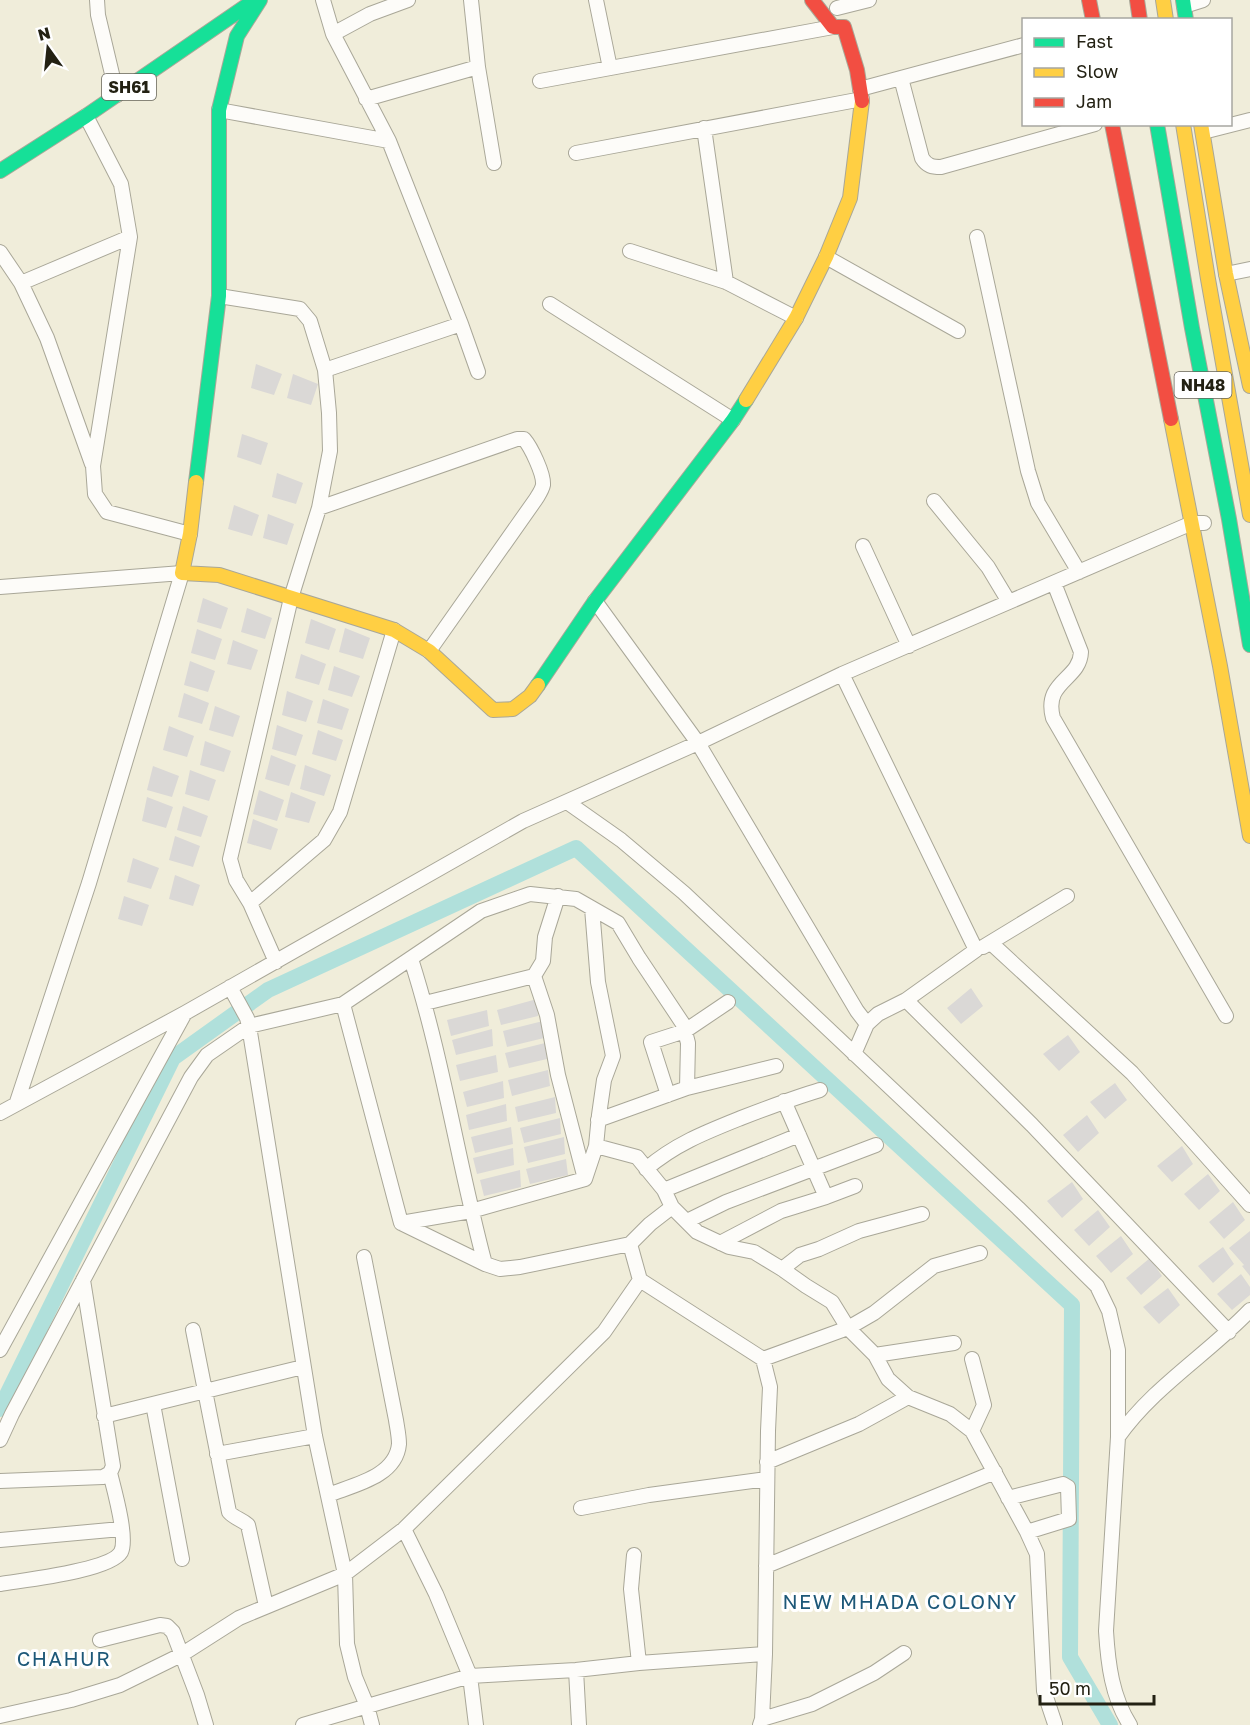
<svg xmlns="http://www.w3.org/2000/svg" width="1250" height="1725" viewBox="0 0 1250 1725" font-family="'Golos Text',sans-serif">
<rect width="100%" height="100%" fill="#f0edda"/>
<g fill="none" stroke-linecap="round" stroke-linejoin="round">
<path stroke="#b0e0db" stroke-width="16" d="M0,1409L173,1058L268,990L576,848L1072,1305L1070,1657L1110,1725"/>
</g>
<path fill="#dad8d6" d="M256,364L282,374L274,395L251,388Z
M293,374L318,384L311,405L287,398Z
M242,434L268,443L261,465L237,457Z
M277,473L303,483L296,504L272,497Z
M234,505L259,515L252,536L228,529Z
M268,514L294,524L287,545L263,538Z
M203,598L228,608L221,629L197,622Z
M247,608L272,618L265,639L241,632Z
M311,619L336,629L329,650L305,643Z
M345,628L370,638L363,659L339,652Z
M197,629L222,639L215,660L191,653Z
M233,640L258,650L251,670L227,664Z
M301,654L326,664L319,685L295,678Z
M190,661L215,671L208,692L184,685Z
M334,666L360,676L352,697L328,690Z
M287,691L313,701L306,722L282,715Z
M184,693L209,703L202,724L178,717Z
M323,699L349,709L342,730L317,723Z
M215,706L240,716L233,737L209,730Z
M277,725L303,735L296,756L272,749Z
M169,726L194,736L187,757L163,750Z
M318,730L343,740L336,761L312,754Z
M205,741L231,751L224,772L200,765Z
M271,755L296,765L289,786L265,779Z
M305,765L331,775L324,796L300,789Z
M153,766L179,776L172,797L147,790Z
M190,770L216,780L209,801L185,794Z
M259,790L284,800L277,821L253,814Z
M291,792L316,802L309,823L285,817Z
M147,797L173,807L166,828L142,821Z
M183,806L208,816L201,837L177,830Z
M253,819L278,829L271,850L247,843Z
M175,836L200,846L193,867L169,860Z
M133,858L159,868L151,889L127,882Z
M175,875L200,885L193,906L169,899Z
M124,896L149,905L142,926L118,919Z
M971,988L983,1006L961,1024L947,1008Z
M537,999L538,1016L501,1025L497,1010Z
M487,1010L489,1026L451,1036L447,1020Z
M543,1021L544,1038L507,1047L503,1031Z
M492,1029L493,1046L456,1055L452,1040Z
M1068,1035L1080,1052L1059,1071L1043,1054Z
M545,1043L547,1059L509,1068L505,1053Z
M496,1055L498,1072L460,1081L456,1065Z
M548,1070L550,1086L512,1096L508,1080Z
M503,1081L504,1098L467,1107L463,1092Z
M1115,1083L1127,1100L1105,1119L1090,1102Z
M555,1097L556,1113L518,1122L515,1107Z
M506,1104L507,1121L469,1130L466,1115Z
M1087,1115L1099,1133L1078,1152L1063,1135Z
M560,1118L561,1134L524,1143L520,1128Z
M511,1127L513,1144L475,1153L471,1137Z
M564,1137L565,1154L528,1163L524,1147Z
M1182,1146L1193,1164L1172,1182L1157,1166Z
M513,1148L514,1165L477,1174L473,1158Z
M566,1159L568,1175L530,1184L526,1169Z
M520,1170L521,1187L484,1196L480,1180Z
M1208,1174L1220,1191L1199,1210L1184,1194Z
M1072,1182L1083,1199L1062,1218L1047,1201Z
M1233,1202L1245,1220L1224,1239L1209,1222Z
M1098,1210L1110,1227L1089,1246L1074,1230Z
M1250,1231V1276L1242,1266L1244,1265L1229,1248Z
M1121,1236L1133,1254L1111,1273L1096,1256Z
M1223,1247L1234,1264L1213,1283L1198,1266Z
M1150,1258L1162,1276L1141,1295L1126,1278Z
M1241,1274L1250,1287V1295L1232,1310L1217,1294Z
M1168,1288L1180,1305L1159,1324L1143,1307Z"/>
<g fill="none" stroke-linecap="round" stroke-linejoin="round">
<defs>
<path id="street" d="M97,0L98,15L117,95
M323,0L333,34
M471,0L478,67L494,163
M596,0L610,68
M1184,6L1203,0
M837,8L869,0
M901,78L922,158C927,166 932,167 941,167L1095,124
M540,81L833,27
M860,89L1024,45
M366,99L478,67
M219,110L389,141L333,34L370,14L408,0
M86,116L121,184L130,237L93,466L95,494L107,512L190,534
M704,128L726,282
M1203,132L1250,120
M389,141L461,324L478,372
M576,153L862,99
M977,237L1028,471L1038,503L1079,572
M630,251L726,282L796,318
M0,252L21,283L47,338L92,464
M826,257L958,331
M1226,274L1250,269
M21,283L130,237
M219,296L300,309L310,321L325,370
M550,304L733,420
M934,501L988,567L1009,602
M319,508L517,439H524C531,447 544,474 543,485C542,490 539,494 536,499L429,651
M863,546L909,646
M1054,583L1081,652C1080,680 1043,681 1053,718L1226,1016
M0,587L182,573L89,883L17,1102
M595,601L698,743L857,1011L867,1024L878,1014L906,1000L976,950L842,674
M567,802L621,840L684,893L1018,1208L1097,1286L1109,1311L1118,1350V1437
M558,896L545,937L543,961L534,976L547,1015L558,1075L585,1179
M250,903L236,880L230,859L291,598L319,508L330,451L329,413L325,370L461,324
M592,908L598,982L613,1056L604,1080L599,1115L596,1146
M991,943L1132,1073L1250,1205
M983,947L1067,896
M411,959C443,1059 458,1163 485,1264L500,1269L520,1267L630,1244
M276,962L250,903L324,840L340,812L394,630
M230,987L247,1018L249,1026L315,1436L345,1574L347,1644L355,1677L367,1706L372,1725
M906,1000L1032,1125L1229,1332
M425,1003L534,976
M343,1004L401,1223L485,1264
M854,1054L867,1024
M668,1095L651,1042L685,1031L728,1002
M784,1101L826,1197
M0,1113L185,1013L523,821L698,743L842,674L1192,523H1204
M598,1120L687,1088L776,1066
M646,1169C675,1144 706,1132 741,1118C767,1108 793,1098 820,1090
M664,1190L799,1135
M687,1221L726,1202L876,1145
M401,1223L471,1211L585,1179L596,1146L637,1157L664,1190L672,1207L697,1232L729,1247L754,1252L782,1269L806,1286L832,1302L848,1328L875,1355L888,1379L908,1397
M720,1243L781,1211L826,1197L855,1186
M782,1269L800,1255L819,1249L859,1231L922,1214
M640,1280L763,1359L848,1328L874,1313L934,1266L980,1253
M193,1330L229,1512C234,1518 241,1519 248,1525L266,1606
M0,1350L185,1013
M875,1355L954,1343
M972,1359L984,1405L972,1431
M153,1404L182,1559
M104,1416L303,1367
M0,1440L12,1414L191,1077L207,1055L249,1026L343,1004L481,911L530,894L576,899L618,923L639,958L683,1024L688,1043L687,1088
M217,1454L315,1436
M767,1462L859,1424L908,1397L950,1414L972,1431L1027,1532L1037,1554L1044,1691L1055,1724
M0,1481L103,1477L110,1473L113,1466L83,1280
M328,1495C353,1485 396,1477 399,1444C399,1436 397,1427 396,1420L364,1257
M1008,1498L1063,1484L1068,1487L1069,1519L1027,1532
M581,1508L649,1495L767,1479
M404,1529L436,1594L470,1676L476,1725
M0,1540L121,1529
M634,1555L631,1589L639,1663
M766,1566L995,1472
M0,1584C23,1580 110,1571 121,1552C128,1538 114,1489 110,1473
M100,1640L160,1625L167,1626L173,1632L197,1695L206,1725
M576,1670L579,1725
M0,1716L71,1700L120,1685L181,1655L239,1618L345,1574L404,1529L604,1332L640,1280L630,1244L650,1224L672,1207
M762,1719L812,1704L874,1673L904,1653
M303,1725L470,1676L576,1670L639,1663L765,1654
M760,1725L762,1719L765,1654L768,1431L770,1387L763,1359
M1130,1725C1112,1697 1108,1664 1106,1631L1118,1437C1153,1387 1208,1354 1250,1310"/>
<path id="fast" d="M1183,0L1186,20
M1157,124L1192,328L1229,519L1250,645
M0,171L86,116L255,0
M196,482L219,296V110L237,36L260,0
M538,685L595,601L733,420L746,400"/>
<path id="slow" d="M1163,0L1166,20
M1183,124L1208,279L1250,515
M1201,124L1226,274L1250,386
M746,400L796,318L826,257L850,198L862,101
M1171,419L1220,666L1250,836
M196,482L190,534L182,573L219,575L394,630L429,651L493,710L513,709L530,696L538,685"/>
<path id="jam" d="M812,0L833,27H844L857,70L862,101
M1089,0L1093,20
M1137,0L1140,20
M1112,124L1171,419"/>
</defs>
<use href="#street" stroke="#a9a798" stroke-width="16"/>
<use href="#fast" stroke="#a9a798" stroke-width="16"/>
<use href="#slow" stroke="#a9a798" stroke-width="16"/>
<use href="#jam" stroke="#a9a798" stroke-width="16"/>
<use href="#street" stroke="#fdfcf9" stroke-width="14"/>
<use href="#fast" stroke="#16e098" stroke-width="14"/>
<use href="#slow" stroke="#ffcf43" stroke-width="14"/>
<use href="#jam" stroke="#f24e42" stroke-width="14"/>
</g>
<g text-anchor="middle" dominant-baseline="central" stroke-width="6" stroke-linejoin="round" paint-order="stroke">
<g fill="#fff" stroke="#65645a" stroke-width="1.5">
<rect x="102" y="74" width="54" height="26" rx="4.5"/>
<rect x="1174.5" y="372" width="57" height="26" rx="4.5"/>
</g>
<g font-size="16" font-weight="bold" fill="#232113">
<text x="129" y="87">SH61</text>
<text x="1203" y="385">NH48</text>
</g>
<g font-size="20" letter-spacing="1.5" fill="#1d5878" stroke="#fff">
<text x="900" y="1601">NEW MHADA COLONY</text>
<text x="64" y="1658">CHAHUR</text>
</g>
</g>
<rect x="1022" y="18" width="210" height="108" fill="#ffffff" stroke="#a7a6a1" stroke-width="1.5"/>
<rect x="1034" y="38" width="30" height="9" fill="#16e098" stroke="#a7a6a1" stroke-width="1.5"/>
<text x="1076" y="48" font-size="18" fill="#232113">Fast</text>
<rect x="1034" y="68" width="30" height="9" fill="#ffcf43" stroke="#a7a6a1" stroke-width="1.5"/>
<text x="1076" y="78" font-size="18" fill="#232113">Slow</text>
<rect x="1034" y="98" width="30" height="9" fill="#f24e42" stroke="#a7a6a1" stroke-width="1.5"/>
<text x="1076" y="108" font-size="18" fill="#232113">Jam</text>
<g transform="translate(48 48) rotate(345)" stroke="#ffffff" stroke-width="4.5" paint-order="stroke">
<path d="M0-4.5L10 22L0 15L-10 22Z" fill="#232113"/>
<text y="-9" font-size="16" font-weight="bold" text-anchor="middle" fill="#232113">N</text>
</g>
<path d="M1040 1695v9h114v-9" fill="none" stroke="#232113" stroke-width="3"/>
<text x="1049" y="1695" font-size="18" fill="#232113" stroke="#ffffff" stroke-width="4.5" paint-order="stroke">50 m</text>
</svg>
